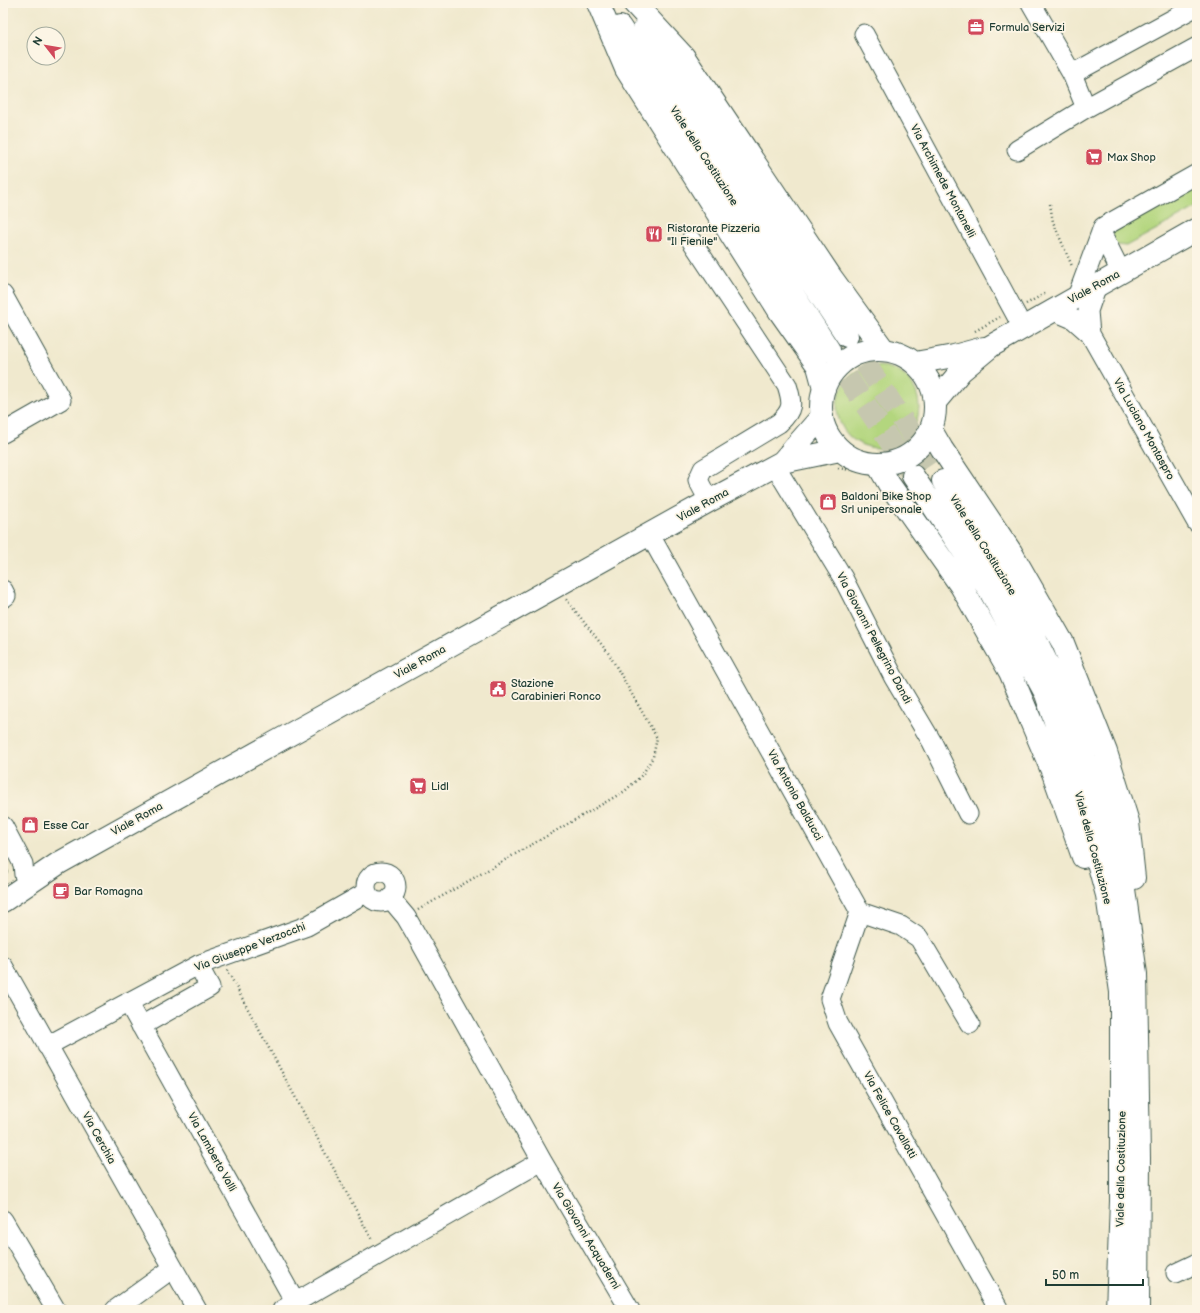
<svg xmlns="http://www.w3.org/2000/svg" width="1200" height="1313" viewBox="0 0 1200 1313" font-family="'Balsamiq Sans',sans-serif">
<rect width="100%" height="100%" fill="#fcf5e5"/>
<filter id="ink" filterUnits="userSpaceOnUse"><feTurbulence type="fractalNoise" baseFrequency=".025" numOctaves="2"/><feDisplacementMap in="SourceGraphic" scale="8" xChannelSelector="R" yChannelSelector="G"/><feConvolveMatrix kernelMatrix="1 2 1 2 8 2 1 2 1" color-interpolation-filters="sRGB"/></filter>
<filter id="wash" filterUnits="userSpaceOnUse"><feTurbulence type="fractalNoise" baseFrequency=".012" numOctaves="4" result="noise"/><feDisplacementMap in="SourceGraphic" scale="16" xChannelSelector="R" yChannelSelector="G"/><feGaussianBlur stdDeviation="0.9" result="paint"/><feColorMatrix in="noise" values="0 0 0 0 0 0 0 0 0 0 0 0 0 0 0 0 0 1.4 0 .05"/><feComposite in="paint" operator="in"/></filter>
<g filter="url(#wash)">
<rect width="100%" height="100%" fill="#f0e9ce"/>
<path fill="#b3d67e" stroke="#698a59" d="M1197,182V207L1126,246L1117,245L1112,241L1113,232Z
M837 407a41 41 0 1 1 82 0a41 41 0 1 1-82 0Z"/>
</g>
<g filter="url(#ink)">
<g fill="none" stroke-linecap="round" stroke-linejoin="round">
<path stroke="#c6c7af" stroke-width="22" stroke-dasharray="22 11" stroke-linecap="butt" d="M847,336L943,481
M829,350L913,476"/>
<defs>
<path id="minor" d="M1031,3L1072,74L1086,108L1197,47
M864,34L1023,328
M1072,74L1197,6
M1017,150L1086,108
M1101,232L1121,272
M691,240L787,385C793,404 793,410 779,423L703,469L698,480L709,501
M3,295L61,400L3,433
M1077,297L1103,227L1197,174
M1052,310L1073,319L1090,334L1197,523
M1090,334L1088,311L1097,285
M775,466L843,578L894,678L932,742L968,814
M650,535L860,912L901,926L919,938L970,1024
M3,590L6,596L3,598
M3,826L23,864L24,875
M366 887a15 15 0 1 1 30 0a15 15 0 1 1-30 0Z
M860,912L830,999L838,1023L999,1310
M3,966L197,1310
M128,1002L295,1302
M141,1026L210,987L198,965
M47,1046L198,965L307,926L367,892
M542,1161L630,1310
M3,1220L56,1310
M1176,1273L1197,1263
M115,1310L173,1268
M282,1310L542,1161L417,936L406,917L390,898"/>
<path id="major" d="M821 407a57 57 0 1 1 114 0a57 57 0 1 1-114 0Z
M915,363L954,356L984,348
M936,401L961,371L991,346L1197,229
M782,462L822,416
M3,901L59,863L709,501L782,462L840,450"/>
<path id="highway" d="M598,3L626,69L780,312L818,366L824,388
M634,3L684,57L831,277L884,350
M620,27L829,350
M644,30L847,336
M931,430L942,449L1011,552L1063,643L1106,752L1128,822L1134,878
M878,465L889,484L961,586L1010,672L1053,773L1083,857
M913,476L990,591L1046,694L1079,794L1107,895L1121,992V1201L1117,1310
M943,481L1017,601L1067,704L1121,868L1136,974L1139,1158L1138,1310"/>
</defs>
<use href="#minor" stroke="#3e574b" stroke-width="21"/>
<use href="#major" stroke="#3e574b" stroke-width="24"/>
<use href="#highway" stroke="#3e574b" stroke-width="24"/>
<path stroke="#3e574b" stroke-width="2.5" stroke-dasharray="1 3" stroke-linecap="butt" d="M1050,204L1053,222L1072,266
M1026,304L1046,293
M975,331L1000,317
M838,468L863,472
M3,873L8,871
M418,910L625,791L642,775L653,757L657,738L609,654L566,599
M227,970L372,1240"/>
<use href="#minor" stroke="#fff" stroke-width="19"/>
<use href="#major" stroke="#fff" stroke-width="22"/>
<use href="#highway" stroke="#fff" stroke-width="22"/>
</g>
</g>
<defs>
<symbol id="office-square" viewBox="-11 -11 22 22"><rect x="-9" y="-9" width="18" height="18" rx="4" fill="#d1495b" stroke="#fcf5e5"/><path d="M-6-3h4V-5.5h4V-3h4V5H-6ZM-1-4.5V-3h2v-1.5ZM-6 0V1H6V0Z" fill="#fff"/></symbol>
<symbol id="supermarket-square" viewBox="-11 -11 22 22"><rect x="-9" y="-9" width="18" height="18" rx="4" fill="#d1495b" stroke="#fcf5e5"/><path d="M-6-5.5h2.5l.6 2H6L4.5 2H-2.5L-4.4-4H-6ZM-1.5 3.2a1.3 1.3 0 1 0 .1 0ZM3 3.2a1.3 1.3 0 1 0 .1 0Z" fill="#fff"/></symbol>
<symbol id="restaurant-square" viewBox="-11 -11 22 22"><rect x="-9" y="-9" width="18" height="18" rx="4" fill="#d1495b" stroke="#fcf5e5"/><path d="M-5-6h1v4h1v-4h1v4h1v-4h1v5L-1.5 .5V6h-2V.5L-5-1ZM5-6V6H3V1.5H1.5Q1.5-4 5-6Z" fill="#fff"/></symbol>
<symbol id="shop-square" viewBox="-11 -11 22 22"><rect x="-9" y="-9" width="18" height="18" rx="4" fill="#d1495b" stroke="#fcf5e5"/><path d="M-5-2.5h2.3a2.7 3.5 0 0 1 5.4 0H5L5.5 6h-11ZM-1.5-2.5h3a1.5 2.3 0 0 0-3 0Z" fill="#fff"/></symbol>
<symbol id="civic-square" viewBox="-11 -11 22 22"><rect x="-9" y="-9" width="18" height="18" rx="4" fill="#d1495b" stroke="#fcf5e5"/><path d="M-.6-6.5H3V-4.5H.6V-3L4-1V1h2V6H-6V1h2V-1L-.6-3ZM-1.2 2.5V6h2.4V2.5Z" fill="#fff"/></symbol>
<symbol id="cafe-square" viewBox="-11 -11 22 22"><rect x="-9" y="-9" width="18" height="18" rx="4" fill="#d1495b" stroke="#fcf5e5"/><path d="M-5.5-4.5H6V0H3Q3 3.5 0 3.5H-2.5Q-5.5 3.5-5.5 0ZM3-3.2v2h1.7v-2ZM-6 4.5H4V6H-6Z" fill="#fff"/></symbol>
</defs>
<g fill-rule="evenodd">
<use href="#office-square" x="966" y="17" width="20" height="20"/>
<use href="#supermarket-square" x="1084" y="147" width="20" height="20"/>
<use href="#restaurant-square" x="644" y="224" width="20" height="20"/>
<use href="#shop-square" x="818" y="492" width="20" height="20"/>
<use href="#civic-square" x="488" y="679" width="20" height="20"/>
<use href="#supermarket-square" x="408" y="776" width="20" height="20"/>
<use href="#shop-square" x="20" y="815" width="20" height="20"/>
<use href="#cafe-square" x="51" y="881" width="20" height="20"/>
</g>
<g text-anchor="middle" dominant-baseline="central" stroke-width="3.5" stroke-linejoin="round" paint-order="stroke">
<g font-size="11" fill="#1f3d34" stroke="#fcf5e5" text-anchor="start">
<text x="989" y="27">Formula Servizi</text>
<text x="1107" y="157">Max Shop</text>
<text x="667" y="228">Ristorante Pizzeria<tspan x="667" dy="13">"Il Fienile"</tspan></text>
<text x="841" y="496">Baldoni Bike Shop<tspan x="841" dy="13">Srl unipersonale</tspan></text>
<text x="511" y="683">Stazione<tspan x="511" dy="13">Carabinieri Ronco</tspan></text>
<text x="431" y="786">Lidl</text>
<text x="43" y="825">Esse Car</text>
<text x="74" y="891">Bar Romagna</text>
</g>
<g font-size="11" fill="#1f3d34" stroke="#fcf5e5">
<text transform="translate(704 156) rotate(57)">Viale della Costituzione</text>
<text transform="translate(943 181) rotate(62)">Via Archimede Montanelli</text>
<text transform="translate(1094 287) rotate(-29)">Viale Roma</text>
<text transform="translate(1144 429) rotate(61)">Via Luciano Montaspro</text>
<text transform="translate(703 505) rotate(-29)">Viale Roma</text>
<text transform="translate(983 545) rotate(58)">Viale della Costituzione</text>
<text transform="translate(874 638) rotate(62)">Via Giovanni Pellegrino Dandi</text>
<text transform="translate(420 662) rotate(-29)">Viale Roma</text>
<text transform="translate(795 795) rotate(61)">Via Antonio Balducci</text>
<text transform="translate(137 819) rotate(-29)">Viale Roma</text>
<text transform="translate(1093 848) rotate(75)">Viale della Costituzione</text>
<text transform="translate(250 947) rotate(-21)">Via Giuseppe Verzocchi</text>
<text transform="translate(890 1115) rotate(61)">Via Felice Cavallotti</text>
<text transform="translate(99 1138) rotate(61)">Via Cerchia</text>
<text transform="translate(212 1152) rotate(61)">Via Lamberto Valli</text>
<text transform="translate(1121 1169) rotate(-89)">Viale della Costituzione</text>
<text transform="translate(586 1236) rotate(59)">Via Giovanni Acquaderni</text>
</g>
</g>
<rect width="1200" height="1313" fill="none" stroke="#fcf5e5" stroke-width="16"/>
<g transform="translate(46 46) rotate(301)"><circle r="19" fill="#fcf5e5" stroke="#a4ab9e"/>
<path d="M0-3L7 15L0 10L-7 15Z" fill="#d1495b"/>
<text y="-6" font-size="11" font-weight="bold" text-anchor="middle" fill="#1f3d34">N</text>
</g>
<path d="M1046 1279v6h97v-6" fill="none" stroke="#1f3d34" stroke-width="2"/>
<text x="1052" y="1279" font-size="12" fill="#1f3d34" stroke="#fcf5e5" stroke-width="3" paint-order="stroke">50 m</text>
</svg>
